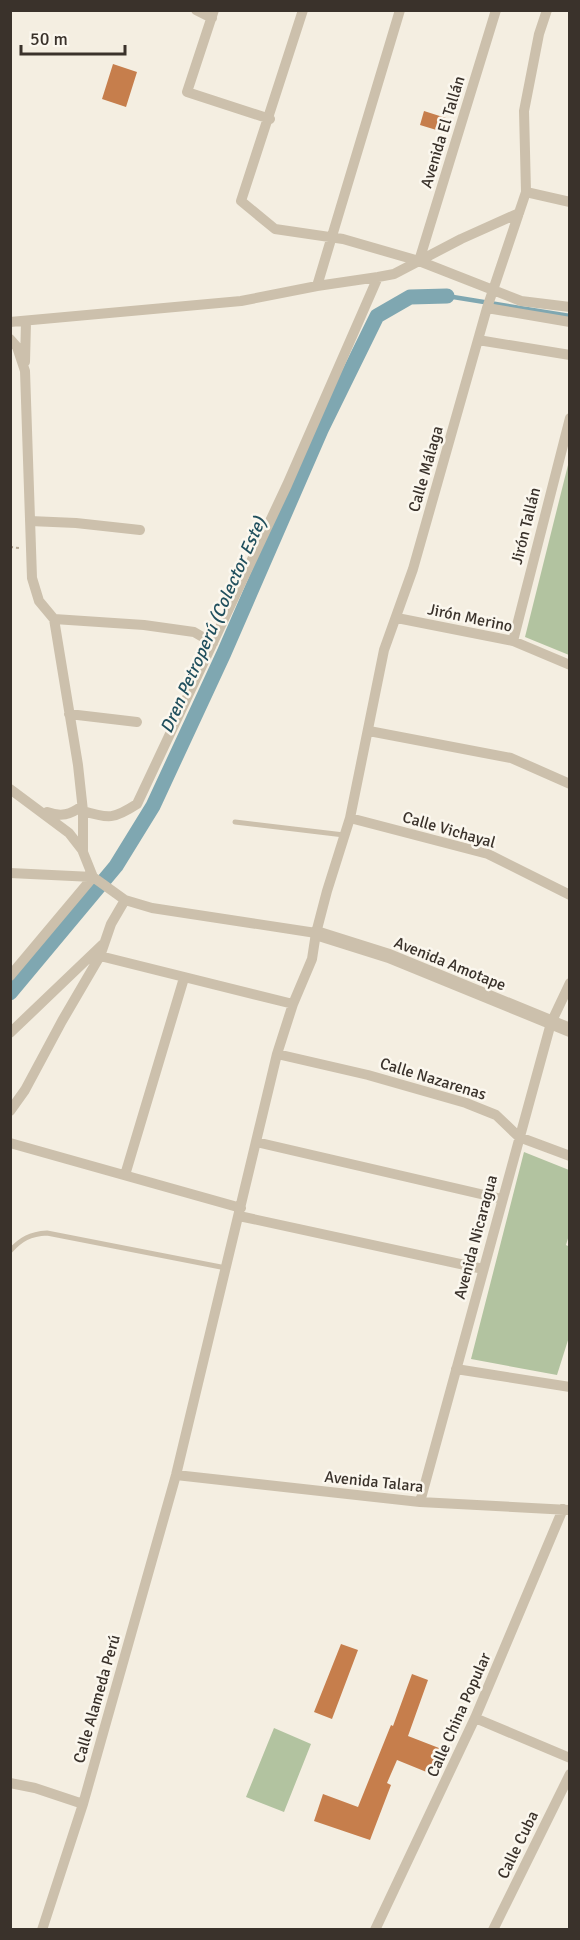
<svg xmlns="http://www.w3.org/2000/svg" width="580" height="1940" viewBox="0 0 580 1940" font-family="Signika,sans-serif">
<rect width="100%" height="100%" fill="#f4eee1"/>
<path fill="#b2c3a0" d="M569,461H570L569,655L525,637Z
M524,1152L569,1170V1235L566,1245L570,1247L569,1337L557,1375L471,1359Z
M274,1728L311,1744L284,1812L246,1797Z"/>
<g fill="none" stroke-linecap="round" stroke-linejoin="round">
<path stroke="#7fa7b1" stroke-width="4.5" d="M447,296L570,316"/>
<path stroke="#7fa7b1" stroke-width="15" d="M10,993L116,866L153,806L224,653L321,430L377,316L410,297L447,296"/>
</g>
<path fill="#c67e4c" d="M113,64L137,72L126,107L102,99Z
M424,111L446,118L443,132L420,125Z
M341,1644L358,1650L332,1719L314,1712Z
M412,1674L428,1680L408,1736L439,1748L429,1773L397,1760L387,1783L391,1785L370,1840L314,1821L323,1794L358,1807L391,1725L393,1726Z"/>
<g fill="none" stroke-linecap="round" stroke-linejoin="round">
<path stroke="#b8aa96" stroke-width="2" stroke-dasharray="3 3" stroke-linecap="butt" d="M10,547L19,548"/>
<path stroke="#ccc0ac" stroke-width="5" d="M235,822L344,835
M10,1251C21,1239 30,1234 47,1233L226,1268"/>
<path stroke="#ccc0ac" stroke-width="10" d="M196,10L212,18
M214,10L187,92L270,119
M303,10L241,201L275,229L343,239L419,261L521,301L570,307
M526,192L570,202
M419,261L496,10
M317,286L400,10
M487,308L570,322
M10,322L241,301L317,286L378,277L394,274L461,239L519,213
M10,339L17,347L25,371L32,578L39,601L54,619L78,765L83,811V852L93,877L125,900L152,908L316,933
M478,340L570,355
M25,362L26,322
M30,521L76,523L140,530
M397,618L513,641L570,665
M54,619L144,625L194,632L213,643
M513,641L570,418
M69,714L137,722
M369,731L511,758L570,784
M10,789L69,833L83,851
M83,811C109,819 114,819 137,804L287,485L378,277
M47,812C61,817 70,815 82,806
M350,818L488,854L570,895
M10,873L93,877
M100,956L293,1004
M10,976L93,877
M10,1033L103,944
M277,1054L368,1075L466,1103L496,1115L519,1137L570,1156
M10,1111L25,1090L62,1021L100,956L111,924L125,900
M256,1142L502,1199
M10,1143L241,1208
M125,1175L184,978
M239,1216L483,1269
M456,1369L570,1387
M176,1475L420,1502L569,1510
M420,1502L551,1023L570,983
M475,1718L570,1758
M10,1783L35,1788L83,1804
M42,1930L83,1804L176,1475L277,1054L293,1004L312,959L316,933L327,891L350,818L384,650L413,569L487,308L526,192L524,111L539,34L547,10
M375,1930L475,1718L563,1509
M493,1930L570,1774"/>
<path stroke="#ccc0ac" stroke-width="14" d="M316,933L389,956L570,1030"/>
</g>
<g text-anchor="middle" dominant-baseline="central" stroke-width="5" stroke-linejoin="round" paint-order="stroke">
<g font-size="16" fill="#3a322b" stroke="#fbf7ee">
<text transform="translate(443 132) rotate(-73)">Avenida El Tallán</text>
<text transform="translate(426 469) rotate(-74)">Calle Málaga</text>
<text transform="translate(526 526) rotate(-76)">Jirón Tallán</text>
<text transform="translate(470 618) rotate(12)">Jirón Merino</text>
<text transform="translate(449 830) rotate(16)">Calle Vichayal</text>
<text transform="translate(450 964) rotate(22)">Avenida Amotape</text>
<text transform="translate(433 1079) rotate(17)">Calle Nazarenas</text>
<text transform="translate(476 1237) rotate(-75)">Avenida Nicaragua</text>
<text transform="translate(374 1482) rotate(6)">Avenida Talara</text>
<text transform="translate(97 1699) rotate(-74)">Calle Alameda Perú</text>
<text transform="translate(459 1715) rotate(-66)">Calle China Popular</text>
<text transform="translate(518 1845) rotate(-64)">Calle Cuba</text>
</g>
<g font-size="18" font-style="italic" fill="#204f5d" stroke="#fbf7ee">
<text transform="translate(213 625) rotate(-66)">Dren Petroperú (Colector Este)</text>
</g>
</g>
<rect width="580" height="1940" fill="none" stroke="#3a322b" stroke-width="24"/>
<path d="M21 45v9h104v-9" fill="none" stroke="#3a322b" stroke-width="3"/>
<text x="30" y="45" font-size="18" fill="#3a322b" stroke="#fbf7ee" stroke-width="4.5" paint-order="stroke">50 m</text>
</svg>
